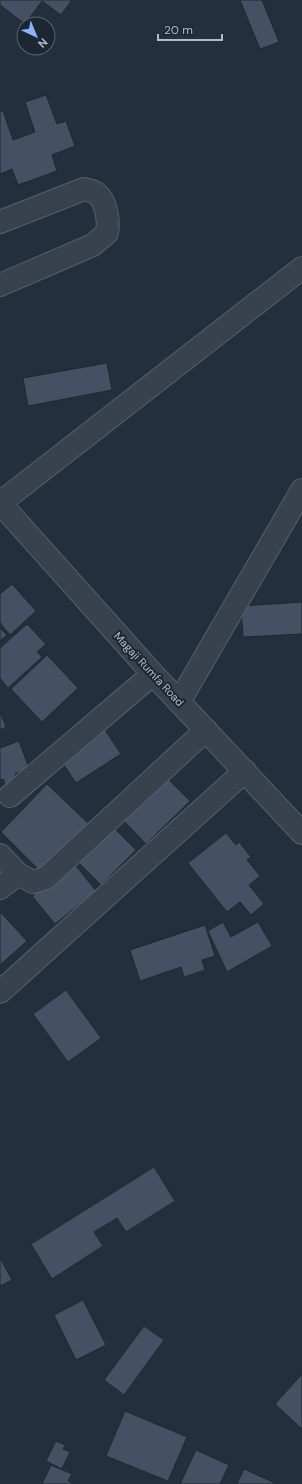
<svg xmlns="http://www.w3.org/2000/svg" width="302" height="1484" viewBox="0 0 302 1484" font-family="'DM Sans',sans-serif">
<rect width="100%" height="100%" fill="#242f3e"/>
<path fill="#455162" stroke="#1f2835" d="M0,0H72L61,15L42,1L25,24L0,5Z
M240,0H262L279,42L260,49Z
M46,95L57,124L66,121L75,146L52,155L57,171L18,185L12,169L0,174V112L3,111L13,140L35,132L25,102Z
M107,363L112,390L28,406L23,378Z
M12,584L36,611L10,635L0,623V594Z
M302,602V634L243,637L241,606Z
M27,624L46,644L37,652L42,657L8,688L0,678V648Z
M0,628L7,635L0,641Z
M47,655L78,688L42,722L11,689Z
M0,712L6,727L0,730Z
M105,730L121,754L76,783L60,759Z
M19,741L29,768L15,774L18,782L6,787L3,779L0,780V748Z
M166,777L190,801L146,844L123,820Z
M47,784L89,824L41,872L1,832Z
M110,824L136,850L101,885L75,859Z
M226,833L236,845L239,842L251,857L247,860L260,876L249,885L264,904L251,915L240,902L227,912L188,863Z
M73,862L96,891L55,924L32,896Z
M1,913L27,941L0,965V914Z
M223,922L231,937L258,922L272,946L227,972L208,931Z
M205,925L215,956L202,960L205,970L184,977L181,967L140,981L130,950Z
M66,990L101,1038L68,1062L33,1014Z
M154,1167L175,1201L126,1232L117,1218L94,1232L103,1246L52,1279L31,1244Z
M0,1258L12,1280L0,1286Z
M83,1300L106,1345L76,1360L54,1315Z
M144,1326L164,1340L124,1395L104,1380Z
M302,1374V1429L275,1404Z
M125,1411L187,1437L168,1481L106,1456Z
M56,1441L65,1445L63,1449L70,1452L62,1469L46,1461Z
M196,1450L229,1465L220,1484H180Z
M51,1465L72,1474L68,1481L75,1484H42Z
M244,1469L277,1484H237Z"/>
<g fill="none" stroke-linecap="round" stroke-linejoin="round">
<defs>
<path id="minor" d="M0,222L84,189C87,190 93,191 96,193C107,202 109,220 107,233L93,245L0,285
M0,503L153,674L302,833
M0,503L302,268
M179,702L302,490
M10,796L153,674
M0,855L18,874L33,882L46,878L206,730
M0,888L18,874
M0,992L245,771"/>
</defs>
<use href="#minor" stroke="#565f6c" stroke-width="24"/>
<use href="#minor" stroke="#38414e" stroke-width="22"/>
</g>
<g text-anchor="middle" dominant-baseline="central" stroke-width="4" stroke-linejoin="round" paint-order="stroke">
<g font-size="11" fill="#b4bcc9" stroke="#1d2633">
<text transform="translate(149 669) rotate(47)">Magaji Rumfa Road</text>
</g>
</g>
<g transform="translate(36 36) rotate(136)"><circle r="19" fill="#1d2633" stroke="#59626f"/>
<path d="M0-3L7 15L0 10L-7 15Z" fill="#8ab4f8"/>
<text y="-6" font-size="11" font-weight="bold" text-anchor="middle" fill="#b4bcc9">N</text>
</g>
<path d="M158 34v6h64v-6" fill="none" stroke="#b4bcc9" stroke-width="2"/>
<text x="164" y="34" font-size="12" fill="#b4bcc9" stroke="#1d2633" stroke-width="3" paint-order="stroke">20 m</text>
</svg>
